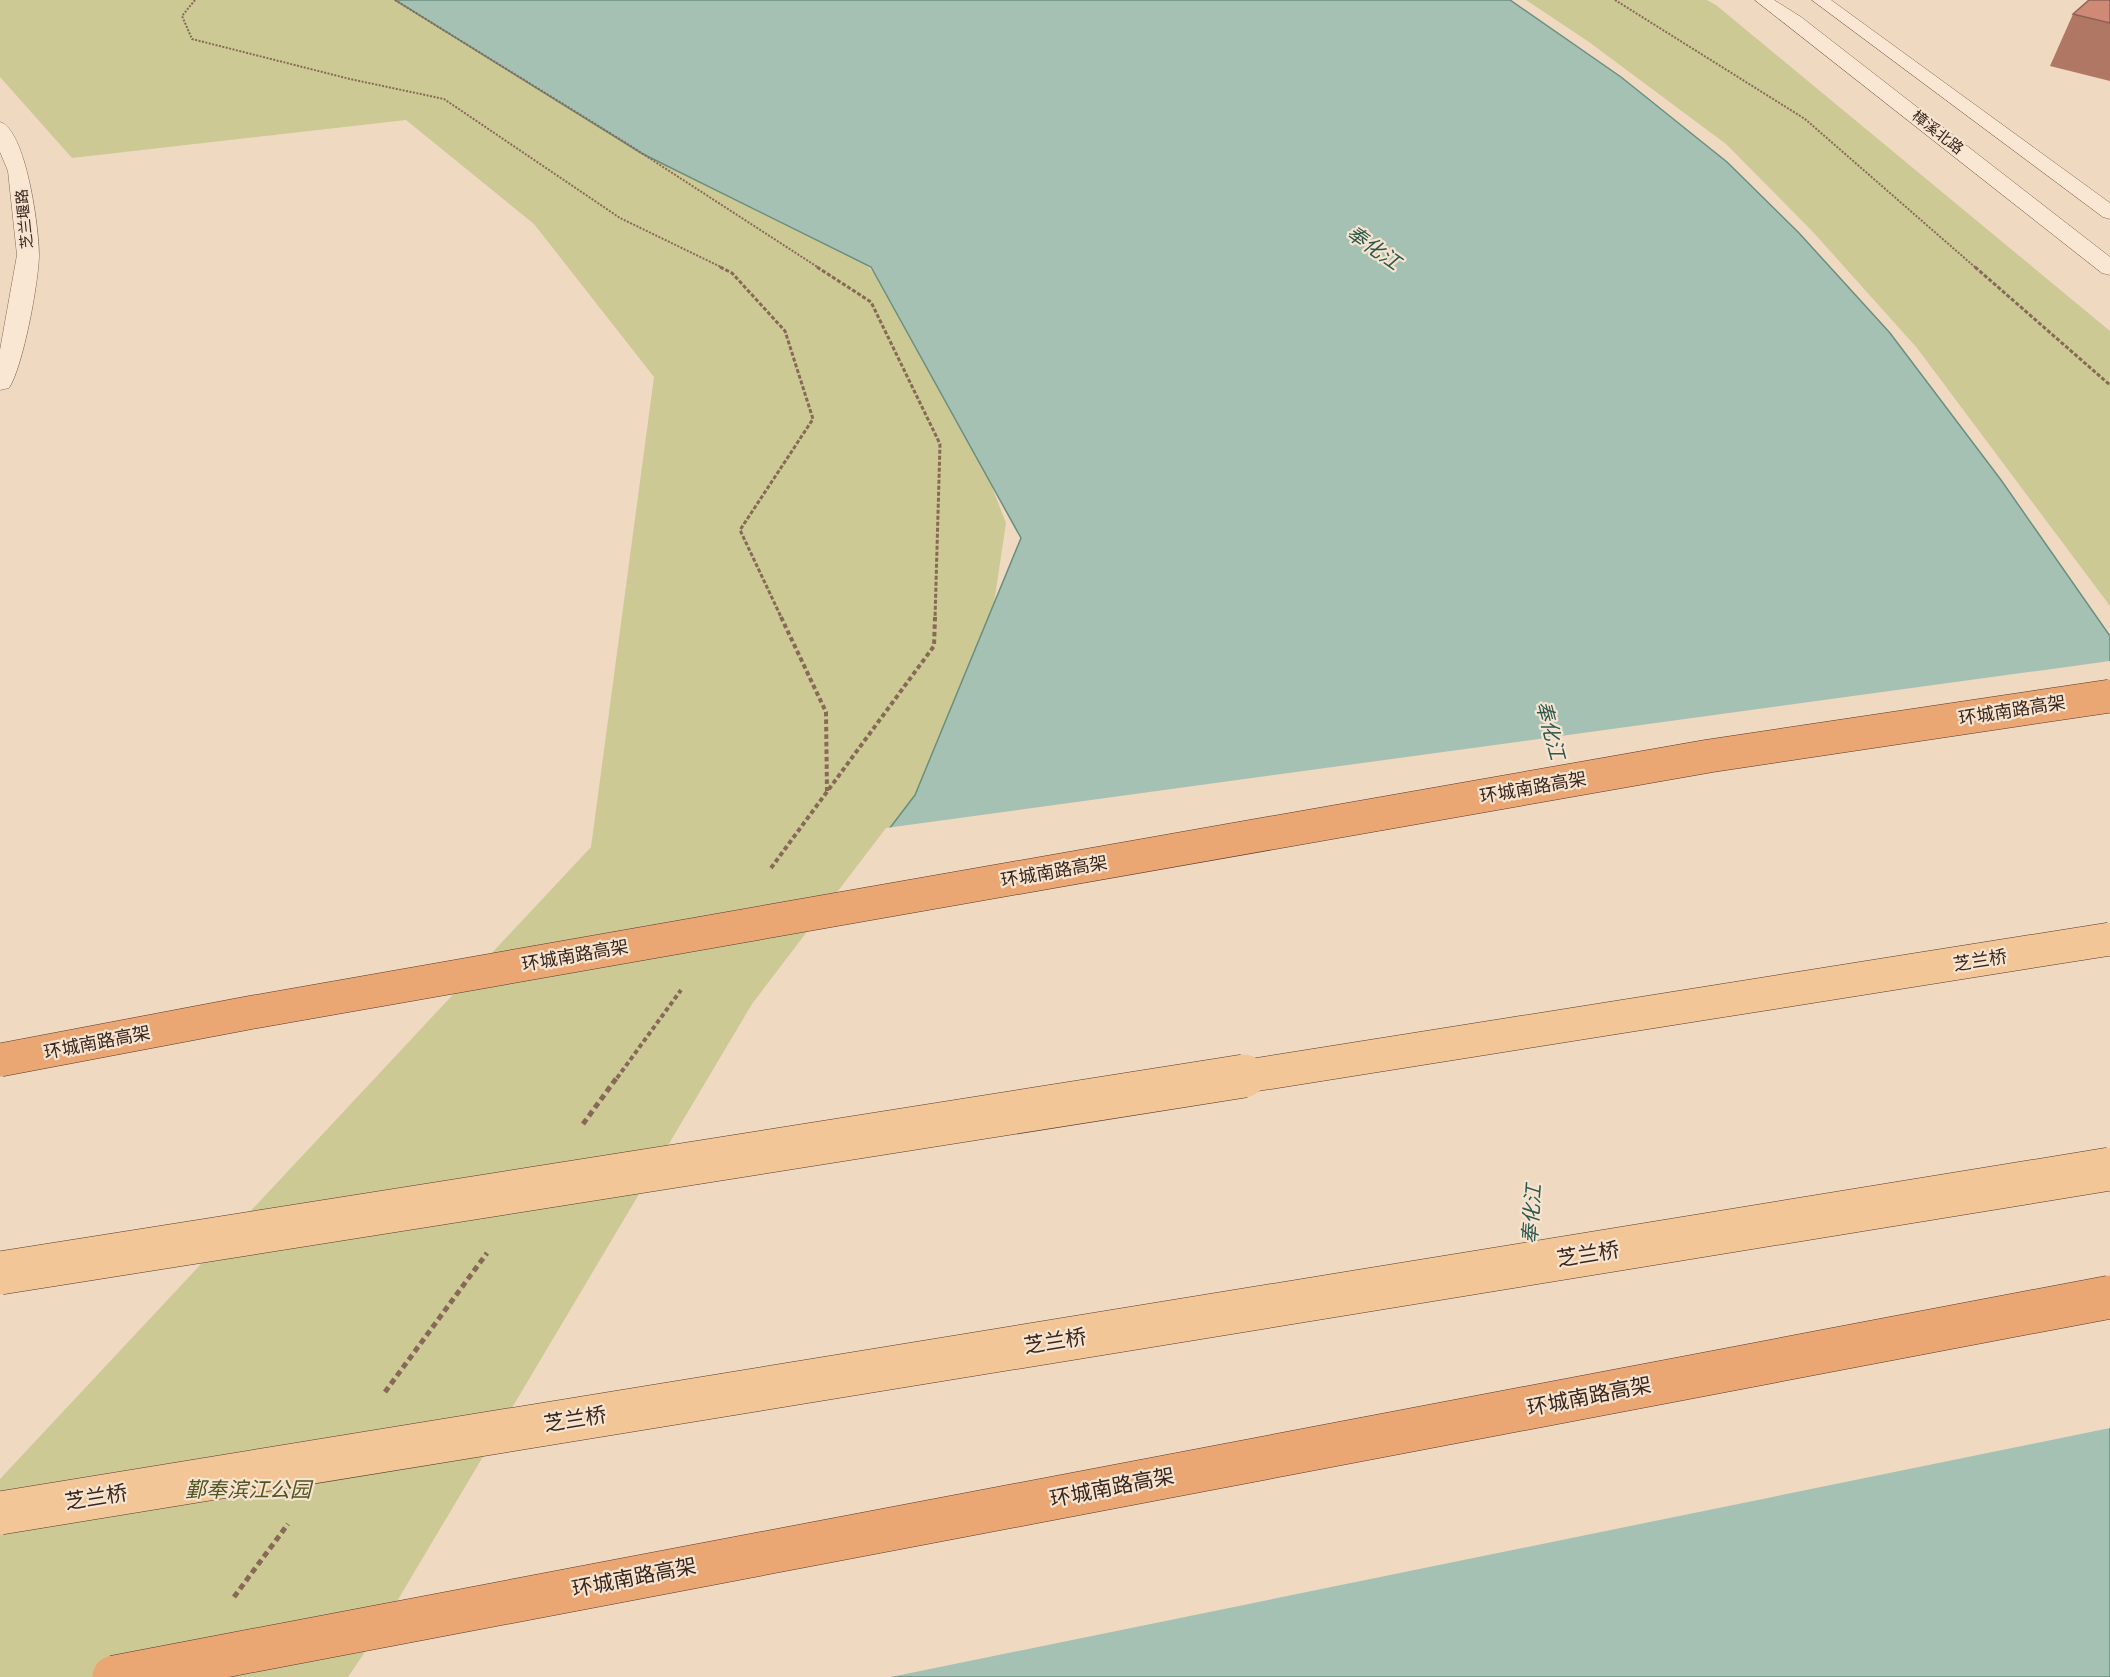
<svg xmlns="http://www.w3.org/2000/svg" width="2110" height="1677" viewBox="0 0 2110 1677" font-family="Merriweather,'Noto Sans SC',serif">
<rect width="100%" height="100%" fill="#efd9c1"/>
<path fill="#cdc995" d="M0,0H447L824,219L934,338L1006,523L971,757L348,1677H0V1479L591,847L654,377L534,224L406,120L72,158L0,77Z
M1526,0H1707L1716,5L2110,331V606L1917,348L1813,232L1726,144L1589,42Z"/>
<path fill="#a4c1b3" stroke="#6a8f7f" stroke-width="1.5" d="M395,0H1510L1621,77L1727,162L1799,233L1890,333L2001,480L2110,636V1677H355L755,1005L915,795L1021,538L871,267L641,153Z"/>
<path fill="#efd9c1" d="M2110,661V1428L891,1677H352L752,1004L886,828Z"/>
<g fill="none" stroke-linecap="round" stroke-linejoin="round">
<defs>
<path id="tertiary" d="M1755,0H1774L1801,17L2110,257V275L2102,273Z
M1812,0H1831L2110,203V219L2103,217Z
M0,122C26,129 39,229 39,254C39,281 23,367 9,388L0,390V350L17,255L8,171L0,152Z"/>
</defs>
<use href="#tertiary" stroke="#886958" stroke-width="1"/>
<path stroke="#886958" stroke-width="2" stroke-dasharray="2 1.5" stroke-linecap="butt" d="M195,0L182,16L192,39L350,79L444,99L620,218L723,268
M395,0L626,143L819,268
M1615,0L1805,119L1976,268"/>
<path stroke="#886958" stroke-width="3" stroke-dasharray="4 2" stroke-linecap="butt" d="M720,267L732,273L785,331L813,419L740,530L782,619
M817,267L871,302L940,444L935,619
M1975,267L2110,385"/>
<path stroke="#886958" stroke-width="4" stroke-dasharray="4.5 3" stroke-linecap="butt" d="M781,617L826,712L827,791
M771,868L934,646L935,617
M617,1078L681,990"/>
<path stroke="#886958" stroke-width="5" stroke-dasharray="6 4" stroke-linecap="butt" d="M583,1124L618,1076
M385,1392L487,1253
M234,1597L288,1524"/>
<use href="#tertiary" fill="#f9e7d4" fill-rule="evenodd"/>
<defs>
<path id="primary-bridge-far1" d="M1235,1078L2110,939"/>
<path id="primary-bridge" d="M0,1273L1244,1076
M0,1513L2110,1169"/>
<path id="trunk-bridge-far1" d="M0,1060L248,1013L1709,756L2110,696"/>
<path id="trunk-bridge" d="M114,1677L2110,1297"/>
</defs>
<use href="#primary-bridge-far1" stroke="#56382d" stroke-width="34" stroke-linecap="butt"/>
<use href="#primary-bridge" stroke="#56382d" stroke-width="44" stroke-linecap="butt"/>
<use href="#trunk-bridge-far1" stroke="#56382d" stroke-width="34" stroke-linecap="butt"/>
<use href="#trunk-bridge" stroke="#56382d" stroke-width="44" stroke-linecap="butt"/>
<use href="#primary-bridge-far1" stroke="#f3c697" stroke-width="33"/>
<use href="#primary-bridge" stroke="#f3c697" stroke-width="43"/>
<use href="#trunk-bridge-far1" stroke="#eaa673" stroke-width="33"/>
<use href="#trunk-bridge" stroke="#eaa673" stroke-width="43"/>
</g>
<path fill="#b17765" d="M2110,0V81L2050,66L2073,14Z"/>
<path fill="#ce8a76" stroke="#906153" stroke-width="1.5" d="M2089,0H2110V23L2073,14Z"/>
<g text-anchor="middle" dominant-baseline="central" stroke-width="4.5" stroke-linejoin="round" paint-order="stroke">
<g font-size="15" fill="#38251d" stroke="#f6e4d0">
<text transform="translate(1938 132) rotate(38)">樟溪北路</text>
<text transform="translate(24 219) rotate(-96)">芝兰堰路</text>
</g>
<g font-size="18" fill="#38251d" stroke="#f6e4d0">
<text transform="translate(2012 710) rotate(-9)">环城南路高架</text>
<text transform="translate(1533 787) rotate(-10)">环城南路高架</text>
<text transform="translate(1054 871) rotate(-10)">环城南路高架</text>
<text transform="translate(575 955) rotate(-10)">环城南路高架</text>
<text transform="translate(1980 960) rotate(-9)">芝兰桥</text>
<text transform="translate(97 1042) rotate(-11)">环城南路高架</text>
</g>
<g font-size="20" font-style="italic" fill="#2c584d" stroke="#f6e4d0">
<text transform="translate(1374 247) rotate(35)">奉化江</text>
<text transform="translate(1551 730) rotate(75)">奉化江</text>
<text transform="translate(1531 1214) rotate(-86)">奉化江</text>
</g>
<g font-size="21" fill="#38251d" stroke="#f6e4d0">
<text transform="translate(1588 1254) rotate(-9)">芝兰桥</text>
<text transform="translate(1055 1341) rotate(-9)">芝兰桥</text>
<text transform="translate(1589 1396) rotate(-11)">环城南路高架</text>
<text transform="translate(575 1419) rotate(-9)">芝兰桥</text>
<text transform="translate(1112 1487) rotate(-11)">环城南路高架</text>
<text transform="translate(96 1497) rotate(-9)">芝兰桥</text>
<text transform="translate(634 1577) rotate(-11)">环城南路高架</text>
</g>
<g font-size="21" font-style="italic" fill="#515523" stroke="#f6e4d0">
<text x="248" y="1489">鄞奉滨江公园</text>
</g>
</g>
</svg>
